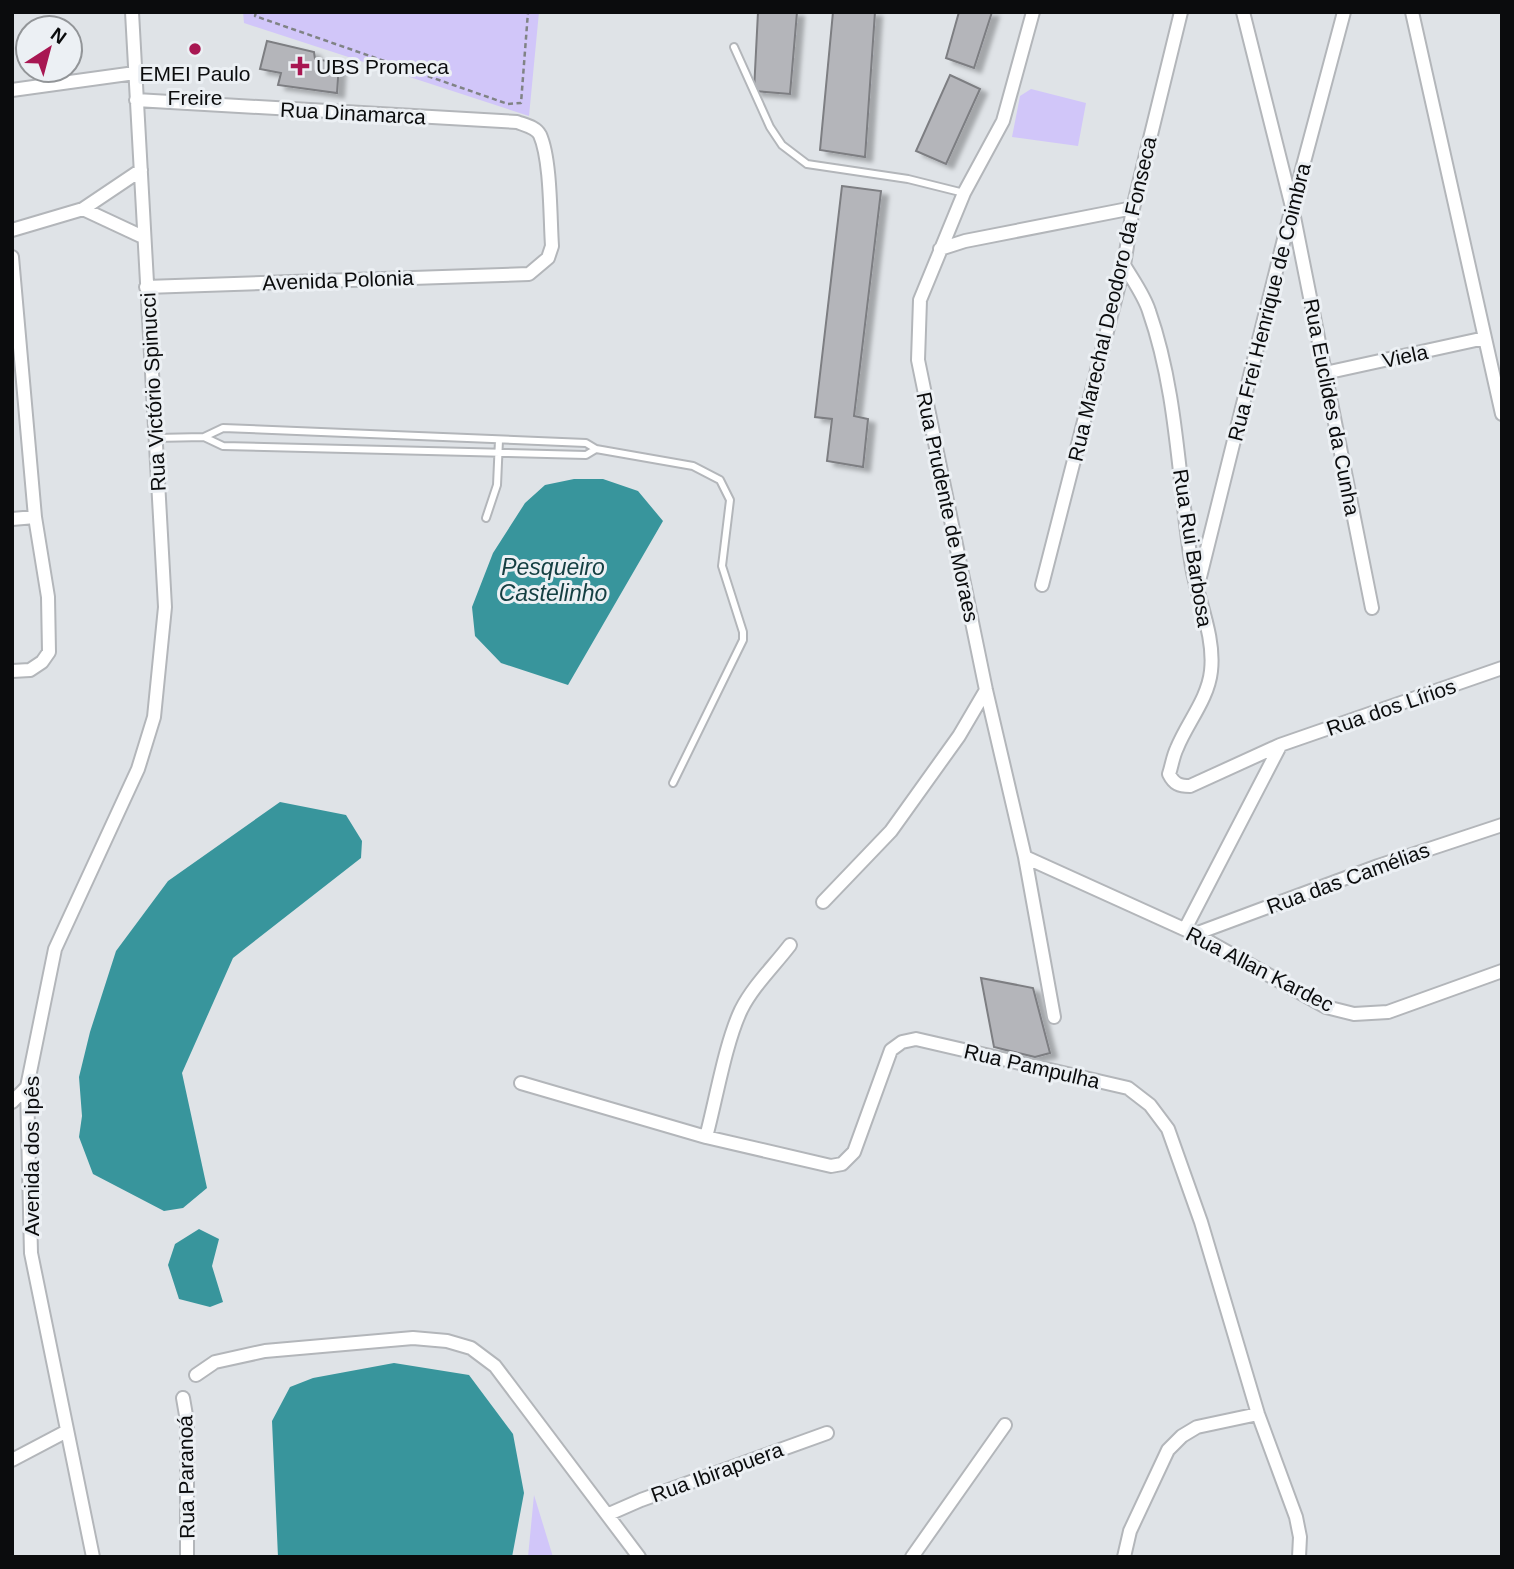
<svg xmlns="http://www.w3.org/2000/svg" width="1514" height="1569" viewBox="0 0 1514 1569" font-family="Arial,sans-serif">
<defs>
<filter id="shadow"><feDropShadow dx="7" dy="4.5" stdDeviation="2" flood-color="#0004"/></filter>
</defs>
<rect width="100%" height="100%" fill="#dfe3e7"/>
<path fill="#d1c6f9" d="M243,12H539L529,116L244,23Z
M1031,89L1086,103L1078,146L1012,137L1020,96Z
M534,1495L553,1557H528Z"/>
<path fill="#38959c" d="M574,479H603L638,491L663,521L568,685L501,663L475,636L472,607L493,553L525,503L545,485Z
M280,802L346,815L362,841L361,858L233,958L182,1073L207,1188L183,1208L164,1211L93,1174L79,1137L82,1116L79,1077L90,1032L116,951L168,881Z
M199,1229L219,1239L212,1266L223,1302L210,1307L179,1299L168,1265L175,1244Z
M394,1363L469,1375L513,1434L524,1493L512,1557H278L272,1421L290,1387L313,1378Z"/>
<path fill="#b4b5ba" stroke="#7d7e82" stroke-width="2" filter="url(#shadow)" d="M758,12H797L790,94L754,91Z
M833,12H875L865,157L820,150Z
M959,12H992L974,68L946,58Z
M267,41L314,52L315,59L339,63L337,93L278,85L281,73L260,69Z
M950,75L980,89L946,164L916,151Z
M842,186L881,191L854,416L868,419L863,467L827,461L832,419L815,417Z
M981,978L1033,988L1050,1053L1035,1057L994,1047Z"/>
<g fill="none" stroke-linecap="round" stroke-linejoin="round">
<defs>
<path id="service" d="M734,47L770,127L782,145L807,164L908,179L964,193
M204,437L223,446L586,455L596,449
M155,438L204,437L223,428L586,443L596,449L693,466L720,480L730,500L722,566L743,632V640L673,783
M486,518L497,485L499,440"/>
<path id="minor" d="M1033,12L1003,121L964,193L920,300L918,360L986,690L1025,857L1054,1017
M1243,12L1292,207L1372,608
M1412,12L1502,414
M12,90L135,73
M136,100L517,122C525,125 536,127 540,135C551,160 550,217 552,246L548,258L529,274L146,287
M83,209L143,237
M12,230L83,209L141,170
M940,249L965,241L1133,208
M12,257L35,517L48,597L49,652L42,662L30,670L12,671
M1124,265C1132,279 1144,295 1149,311C1178,394 1178,482 1192,567C1198,601 1215,636 1211,671C1208,699 1187,723 1177,748C1173,756 1172,765 1169,774C1174,784 1179,786 1190,786L1280,745L1502,668
M1325,373L1485,338
M12,519L35,517
M1042,585L1124,265L1133,208L1181,12
M1198,585L1292,207L1344,12
M1025,857L1195,934L1326,1007L1354,1014L1388,1012L1502,971
M823,902L891,831L959,736L986,690
M1185,929L1280,746
M1195,934L1378,866L1502,825
M521,1083L706,1137L831,1166L842,1164L854,1152L891,1050L902,1042L916,1039L1128,1088L1150,1105L1168,1129L1201,1222L1258,1414L1296,1517L1300,1537L1299,1557
M12,1102L27,1087
M706,1137C716,1100 725,1044 741,1010C753,986 774,966 790,945
M196,1375L215,1362L265,1351L413,1338L447,1341L471,1348L495,1366L639,1557
M183,1398L187,1421V1557
M12,1460L67,1431
M609,1514L641,1500L827,1433
M93,1557L31,1253L27,1087L55,949L138,769L154,717L165,607L132,12
M912,1557L1005,1425
M1124,1557L1130,1531L1168,1450L1182,1436L1197,1427L1258,1414"/>
</defs>
<use href="#service" stroke="#b3b6ba" stroke-width="10"/>
<use href="#minor" stroke="#b3b6ba" stroke-width="16"/>
<path stroke="#808385" stroke-width="2.5" stroke-dasharray="5 3.5" stroke-linecap="butt" d="M256,12L255,16L508,104L521,103L528,12"/>
<use href="#service" stroke="#fff" stroke-width="6"/>
<use href="#minor" stroke="#fff" stroke-width="12"/>
</g>
<g fill="#a81752" stroke="#ecf0f4" stroke-width="2.5">
<circle cx="195" cy="49" r="7"/>
<path d="M296.5 55.5h7v7h7v7h-7v7h-7v-7h-7v-7h7z"/>
</g>
<g text-anchor="middle" dominant-baseline="central" stroke-width="6" stroke-linejoin="round" paint-order="stroke">
<g font-size="21" fill="#0b0c0d" stroke="#ecf0f4" text-anchor="start">
<text x="316" y="66">UBS Promeca</text>
<text x="195" y="73" text-anchor="middle">EMEI Paulo<tspan x="195" dy="24">Freire</tspan></text>
</g>
<g font-size="21" fill="#0b0c0d" stroke="#ecf0f4">
<text transform="translate(353 113) rotate(3)">Rua Dinamarca</text>
<text transform="translate(338 280) rotate(-2)">Avenida Polonia</text>
<text transform="translate(1112 299) rotate(-77)">Rua Marechal Deodoro da Fonseca</text>
<text transform="translate(1269 302) rotate(-76)">Rua Frei Henrique de Coimbra</text>
<text transform="translate(1405 356) rotate(-12)">Viela</text>
<text transform="translate(153 392) rotate(-93)">Rua Victório Spinucci</text>
<text transform="translate(1332 407) rotate(79)">Rua Euclides da Cunha</text>
<text transform="translate(948 507) rotate(78)">Rua Prudente de Moraes</text>
<text transform="translate(1193 548) rotate(81)">Rua Rui Barbosa</text>
<text transform="translate(1391 707) rotate(-19)">Rua dos Lírios</text>
<text transform="translate(1348 878) rotate(-20)">Rua das Camélias</text>
<text transform="translate(1260 969) rotate(27)">Rua Allan Kardec</text>
<text transform="translate(1032 1066) rotate(13)">Rua Pampulha</text>
<text transform="translate(31 1156) rotate(-90)">Avenida dos Ipês</text>
<text transform="translate(717 1472) rotate(-20)">Rua Ibirapuera</text>
<text transform="translate(186 1477) rotate(-91)">Rua Paranoá</text>
</g>
<g font-size="23" font-style="italic" fill="#143f42" stroke="#ecf0f4">
<text x="553" y="567">Pesqueiro<tspan x="553" dy="26">Castelinho</tspan></text>
</g>
</g>
<rect width="1514" height="1569" fill="none" stroke="#0b0c0d" stroke-width="28"/>
<g transform="translate(49 49) rotate(36)"><circle r="33" fill="#ecf0f4" stroke="#929598" stroke-width="2"/>
<path d="M0-5L12 26L0 18L-12 26Z" fill="#a81752"/>
<text y="-10" font-size="19" font-weight="bold" text-anchor="middle" fill="#0b0c0d">N</text>
</g>
</svg>
